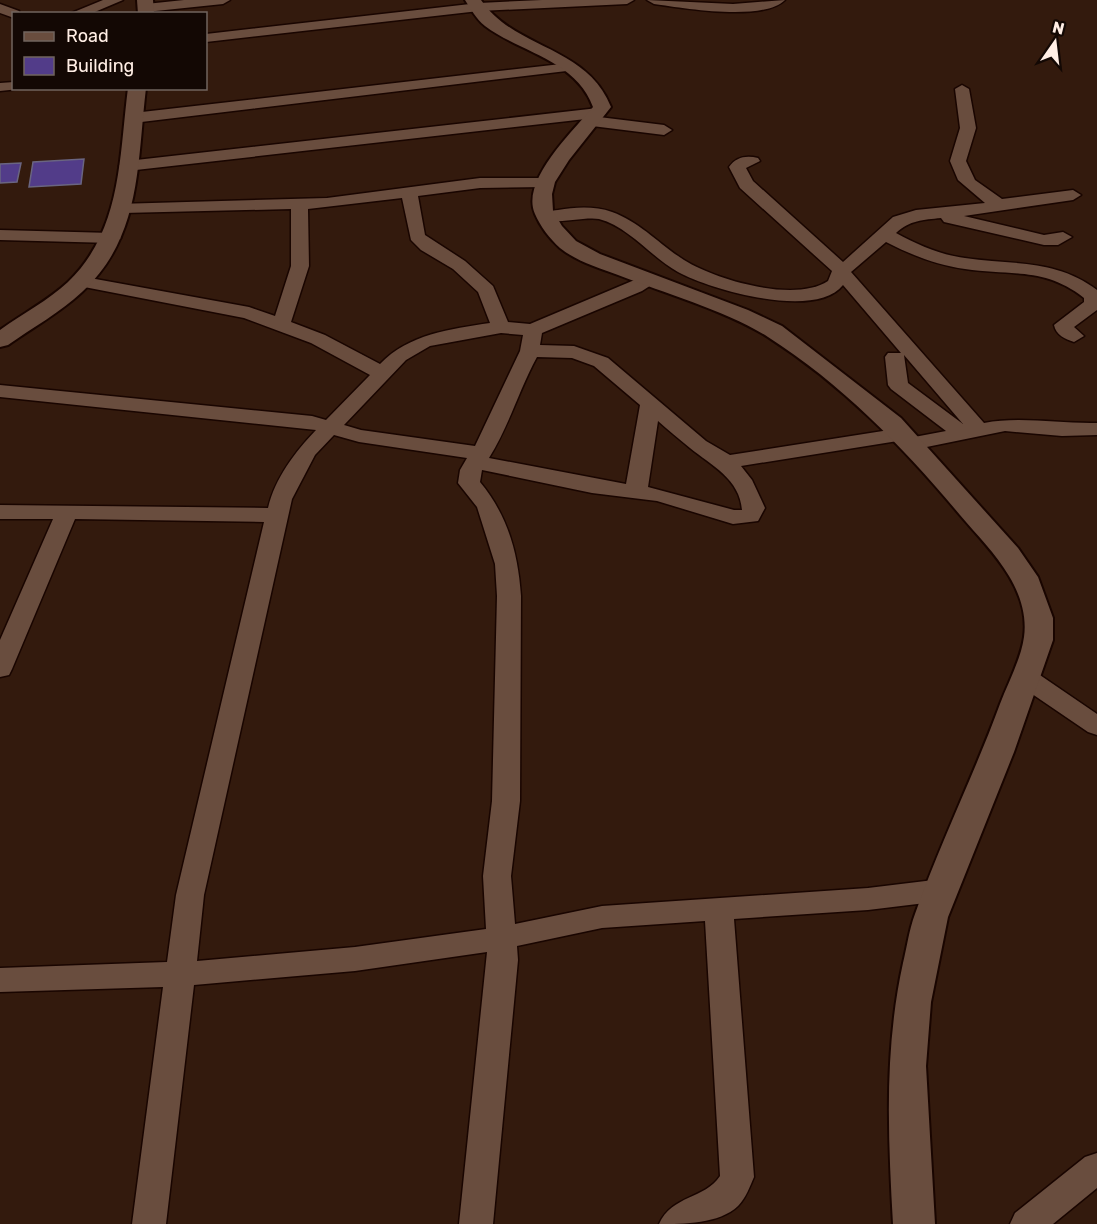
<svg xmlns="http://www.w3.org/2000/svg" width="1097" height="1224" viewBox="0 0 1097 1224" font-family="Rubik,sans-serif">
<rect width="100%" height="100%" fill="#331a0d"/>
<path fill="#523c89" stroke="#6a6581" stroke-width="1.5" d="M84,159L81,184L29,187L33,162Z
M21,163L17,182L0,183V164Z"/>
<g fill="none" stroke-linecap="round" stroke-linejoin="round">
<defs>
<path id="minor" d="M103,0H123L90,14H69Z
M184,0H230L223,4L146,12L139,8L146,4Z
M542,0H634L627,4L479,11L206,42V34L479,3Z
M647,0L733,4L785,0C763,22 683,8 654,4Z
M0,4L19,11L20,14H14V18L0,13Z
M570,63L575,64L577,67L575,70L133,123L125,118L133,113Z
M14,82V88L19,89L0,91V83Z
M962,85L969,89L976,128L966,161L975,180L1002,199L1073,190L1081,195L1073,200L964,216L1044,235L1063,232L1072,237L1058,245H1044L944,222L941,218C923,220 910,220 896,233C918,245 941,255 965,258C1013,265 1057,259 1097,290V310L1074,327L1084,336L1074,342C1065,339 1056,335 1054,325L1084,302V298C1045,267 1011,276 965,269C937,265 911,255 886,242L851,272L984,423C1021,416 1060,424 1097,423V435L1062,436L1005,431L912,450L905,448L901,444L904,440L741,466L752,480L765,508L758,521L733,524L657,501L592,493L482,470L480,482C508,516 518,553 521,596L520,801L511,876L515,924L602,906L868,888L942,879L952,882L956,890L952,898L942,901L868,910L734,919L754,1177C750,1186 746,1198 738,1206C719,1224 684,1224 659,1224C672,1195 705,1199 720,1176L705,921L602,928L517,946L518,960L493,1224H459L487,952L355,971L194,985L166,1224H132L163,987L0,992V968L167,962L176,895L264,522L75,519L12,669L9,675L0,677V640L53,519H0V505L268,508C275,478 295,452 316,430L0,397V385L312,416L326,420L370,375L311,343L244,318L79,286L70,281L79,276L249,307L275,316L291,266V209L123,213L115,208L117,204L327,198L480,178H551L553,182L551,186L545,187L480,188L418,196L425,235L465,261L493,286L508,322L530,324L644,276H656L659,280L642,291L542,333L540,345L574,346L608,358L706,441L730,455L902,428L909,430L912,434L909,438L946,431L891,389L888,385L885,357L888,353H901L843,285C816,320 711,290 678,272C651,257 629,227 599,219C584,216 544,227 537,217C542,211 551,211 558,210C576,207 595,206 612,212C640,222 660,245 684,260C716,280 795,303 828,281L832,271L740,188L729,167C736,157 746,155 758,158L760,161L746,168L753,181L843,262L893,217L916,210L985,203L958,180L950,161L960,128L955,89ZM402,198L411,240L421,250L453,269L478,292L490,323C450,329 409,334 380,364L325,335L291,322L309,266L308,209ZM501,333L523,335L520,351L475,446L361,430L344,425L406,360L430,346ZM904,355L963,424L908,383ZM537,357L572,358L594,366L640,405L626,484L489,458C509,426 519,390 537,357ZM658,421C668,430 679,439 690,448C711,465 740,479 742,510H734L648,487ZM334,435L359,442L467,458L460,470L458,483L477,507L495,564L497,596L492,801L483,876L486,929L355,947L197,961L204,895L292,499L315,455Z
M598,108L606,113L599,117L664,125L672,130L664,135L592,126L587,124L586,119L127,171L119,166L127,161Z
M0,230L112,233L121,238L112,243L0,240Z
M1025,669L1034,671L1097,714V735L1088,732L1016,683L1012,677L1016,671Z
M1097,1153V1188L1053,1224H1010L1015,1213L1085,1157Z"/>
<path id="tertiary" d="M137,0H153L154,14H138Z
M465,0H481C515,50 586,45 611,107L569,160L555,182L552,194L553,211L562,226L576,241L600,254L748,310L782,326L901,418L1018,548L1038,577L1053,618V640L1014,752L948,917L931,1002L926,1066L935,1224H893C888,1135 884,1050 903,963C907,947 909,930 915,914C940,843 974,775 1000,704C1008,683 1021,659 1024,637C1027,616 1020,594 1009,576C996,554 977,535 960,515C904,448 843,385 768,337C727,311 664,293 618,275C599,268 576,261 560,248C550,239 540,226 535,214C520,181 573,131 593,107C576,60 521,53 485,26C476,19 471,9 465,0Z
M128,88H146C137,163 142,237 82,292C61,312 32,328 8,345L0,347V330C22,314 49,300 68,282C122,230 119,158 128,88Z"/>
</defs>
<use href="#minor" stroke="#190500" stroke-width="3"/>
<use href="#tertiary" stroke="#190500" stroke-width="4"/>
<use href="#minor" fill="#694d3e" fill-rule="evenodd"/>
<use href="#tertiary" fill="#694d3e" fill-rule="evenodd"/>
</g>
<rect x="12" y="12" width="195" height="78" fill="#130804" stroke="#71645e" stroke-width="1.5"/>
<rect x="24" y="32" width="30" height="9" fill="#694d3e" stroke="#71645e" stroke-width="1.5"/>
<text x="66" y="42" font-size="18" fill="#ffeee5">Road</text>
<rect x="24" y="57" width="30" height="18" fill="#523c89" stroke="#71645e" stroke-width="1.5"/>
<text x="66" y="72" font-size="18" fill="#ffeee5">Building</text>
<g transform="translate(1055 42) rotate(14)" stroke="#130804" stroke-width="4.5" paint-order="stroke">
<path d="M0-4.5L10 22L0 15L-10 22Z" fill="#ffeee5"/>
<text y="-9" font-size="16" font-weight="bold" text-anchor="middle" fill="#ffeee5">N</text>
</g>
</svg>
